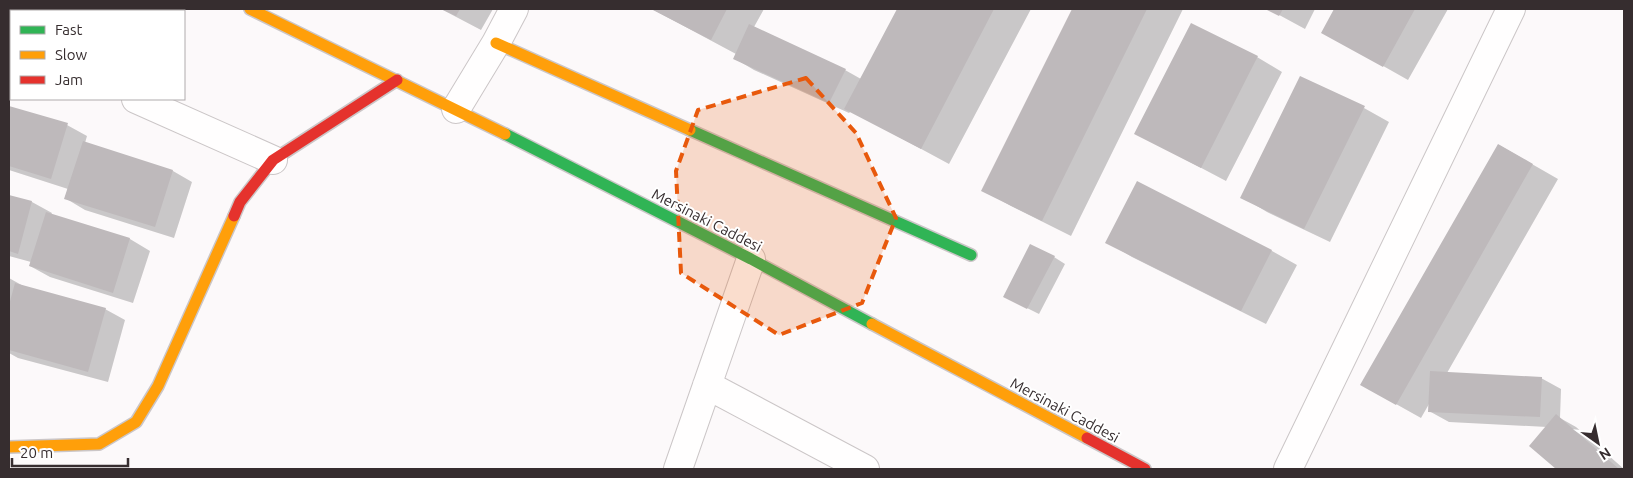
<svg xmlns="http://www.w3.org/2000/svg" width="1633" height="478" viewBox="0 0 1633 478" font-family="Ubuntu,sans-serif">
<rect width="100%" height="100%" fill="#fcf9fa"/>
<path fill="#0003" d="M441,9H493L481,30Z
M652,9H764L754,27L845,70L861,79L898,9H1031L949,164L851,111L849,113L754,70L734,58L736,54Z
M1073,9H1183L1071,236L1011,206L983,190Z
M1268,9H1315L1305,29Z
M1336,9H1448L1408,80L1323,32Z
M1257,57L1282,72L1226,181L1135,133Z
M9,107L67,125L87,136L85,143L173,171L192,182L174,238L85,210L65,198L68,189L9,170Z
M1364,108L1389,122L1330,242L1267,212L1242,197Z
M1499,145L1558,179L1447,373L1541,378L1561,389L1560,418L1576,427L1624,469H1558L1531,445L1547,427L1449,422L1429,411V404L1421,418L1387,399Z
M1137,183L1272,251L1297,265L1266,324L1132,257L1107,242Z
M9,196L32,202L52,213L51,215L130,239L150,251L133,303L50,277L30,266L31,262L9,256Z
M1054,257L1065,264L1039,314L1015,302Z
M9,278L25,287L105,309L125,320L108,382L18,358L9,353Z"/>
<path fill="#beb9bb" d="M441,9H460L456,16Z
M651,9H727L711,40Z
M897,9H994L921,149L844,109Z
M1072,9H1147L1042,221L981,191Z
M1265,9H1283L1279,16Z
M1334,9H1415L1383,67L1321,33Z
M1191,23L1258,56L1201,168L1134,134Z
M749,24L846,69L829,103L733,59Z
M1300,76L1365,106L1304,229L1240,198Z
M9,106L68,123L51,179L9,166Z
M83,141L173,170L155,227L64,199Z
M1498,144L1533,164L1396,405L1360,385Z
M1137,181L1272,250L1241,311L1105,243Z
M9,195L32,201L18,254L9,251Z
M46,212L130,238L113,293L29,266Z
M1030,244L1055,256L1027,309L1003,297Z
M15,283L106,308L88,372L9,350V305Z
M1430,371L1542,377L1540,417L1428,412Z
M1556,414L1619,469H1556L1529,446Z"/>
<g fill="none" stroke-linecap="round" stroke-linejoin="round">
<defs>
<path id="street" d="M9,42L11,43
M136,99L273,160
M456,109L496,43L514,9
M707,385L865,469
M678,469L751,259
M1288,469L1511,9"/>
<path id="fast" d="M690,130L971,255
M505,134L751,259L872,324"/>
<path id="slow" d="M250,9L505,134
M496,43L690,130
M872,324L1087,438
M9,447L99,444L136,422L158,386L234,216"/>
<path id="jam" d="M234,216L240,202L273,160L397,80
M1087,438L1145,469"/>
</defs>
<use href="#street" stroke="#cbc6c7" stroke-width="30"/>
<use href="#fast" stroke="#cbc6c7" stroke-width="14"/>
<use href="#slow" stroke="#cbc6c7" stroke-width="14"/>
<use href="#jam" stroke="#cbc6c7" stroke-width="14"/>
<use href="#street" stroke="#fffefe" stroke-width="28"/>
<use href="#fast" stroke="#30b455" stroke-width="11"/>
<use href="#slow" stroke="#ff9f0a" stroke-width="11"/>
<use href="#jam" stroke="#e5322d" stroke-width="11"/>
</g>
<path fill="#e8590c" fill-opacity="0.2" stroke="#e8590c" stroke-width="4" stroke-dasharray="10 6" stroke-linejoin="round" d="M806,78L856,133L896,218L862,303L779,335L681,273L676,171L698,110Z"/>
<g text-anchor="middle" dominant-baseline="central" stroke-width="4" stroke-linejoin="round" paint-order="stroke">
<g font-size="15" fill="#362d2f" stroke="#fff">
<text transform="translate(707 220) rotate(27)">Mersinaki Caddesi</text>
<text transform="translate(1065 410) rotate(28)">Mersinaki Caddesi</text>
</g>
</g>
<rect width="1633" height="478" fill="none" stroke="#362d2f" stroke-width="20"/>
<rect x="10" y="10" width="175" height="90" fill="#ffffff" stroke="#afabac"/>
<rect x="20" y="26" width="25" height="8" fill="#30b455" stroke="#afabac"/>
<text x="55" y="35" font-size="15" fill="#362d2f">Fast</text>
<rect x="20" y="51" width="25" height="8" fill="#ff9f0a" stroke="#afabac"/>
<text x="55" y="60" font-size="15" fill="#362d2f">Slow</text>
<rect x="20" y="76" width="25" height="8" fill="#e5322d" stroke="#afabac"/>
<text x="55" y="85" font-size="15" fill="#362d2f">Jam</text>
<g transform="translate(1598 443) rotate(147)" stroke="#ffffff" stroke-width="4" paint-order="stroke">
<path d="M0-4L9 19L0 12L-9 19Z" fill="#362d2f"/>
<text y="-8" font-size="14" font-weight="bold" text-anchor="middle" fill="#362d2f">N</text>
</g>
<path d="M12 458v8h116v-8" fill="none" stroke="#362d2f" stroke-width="2.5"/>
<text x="20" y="458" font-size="15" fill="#362d2f" stroke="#ffffff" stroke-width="4" paint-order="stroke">20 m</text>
</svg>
